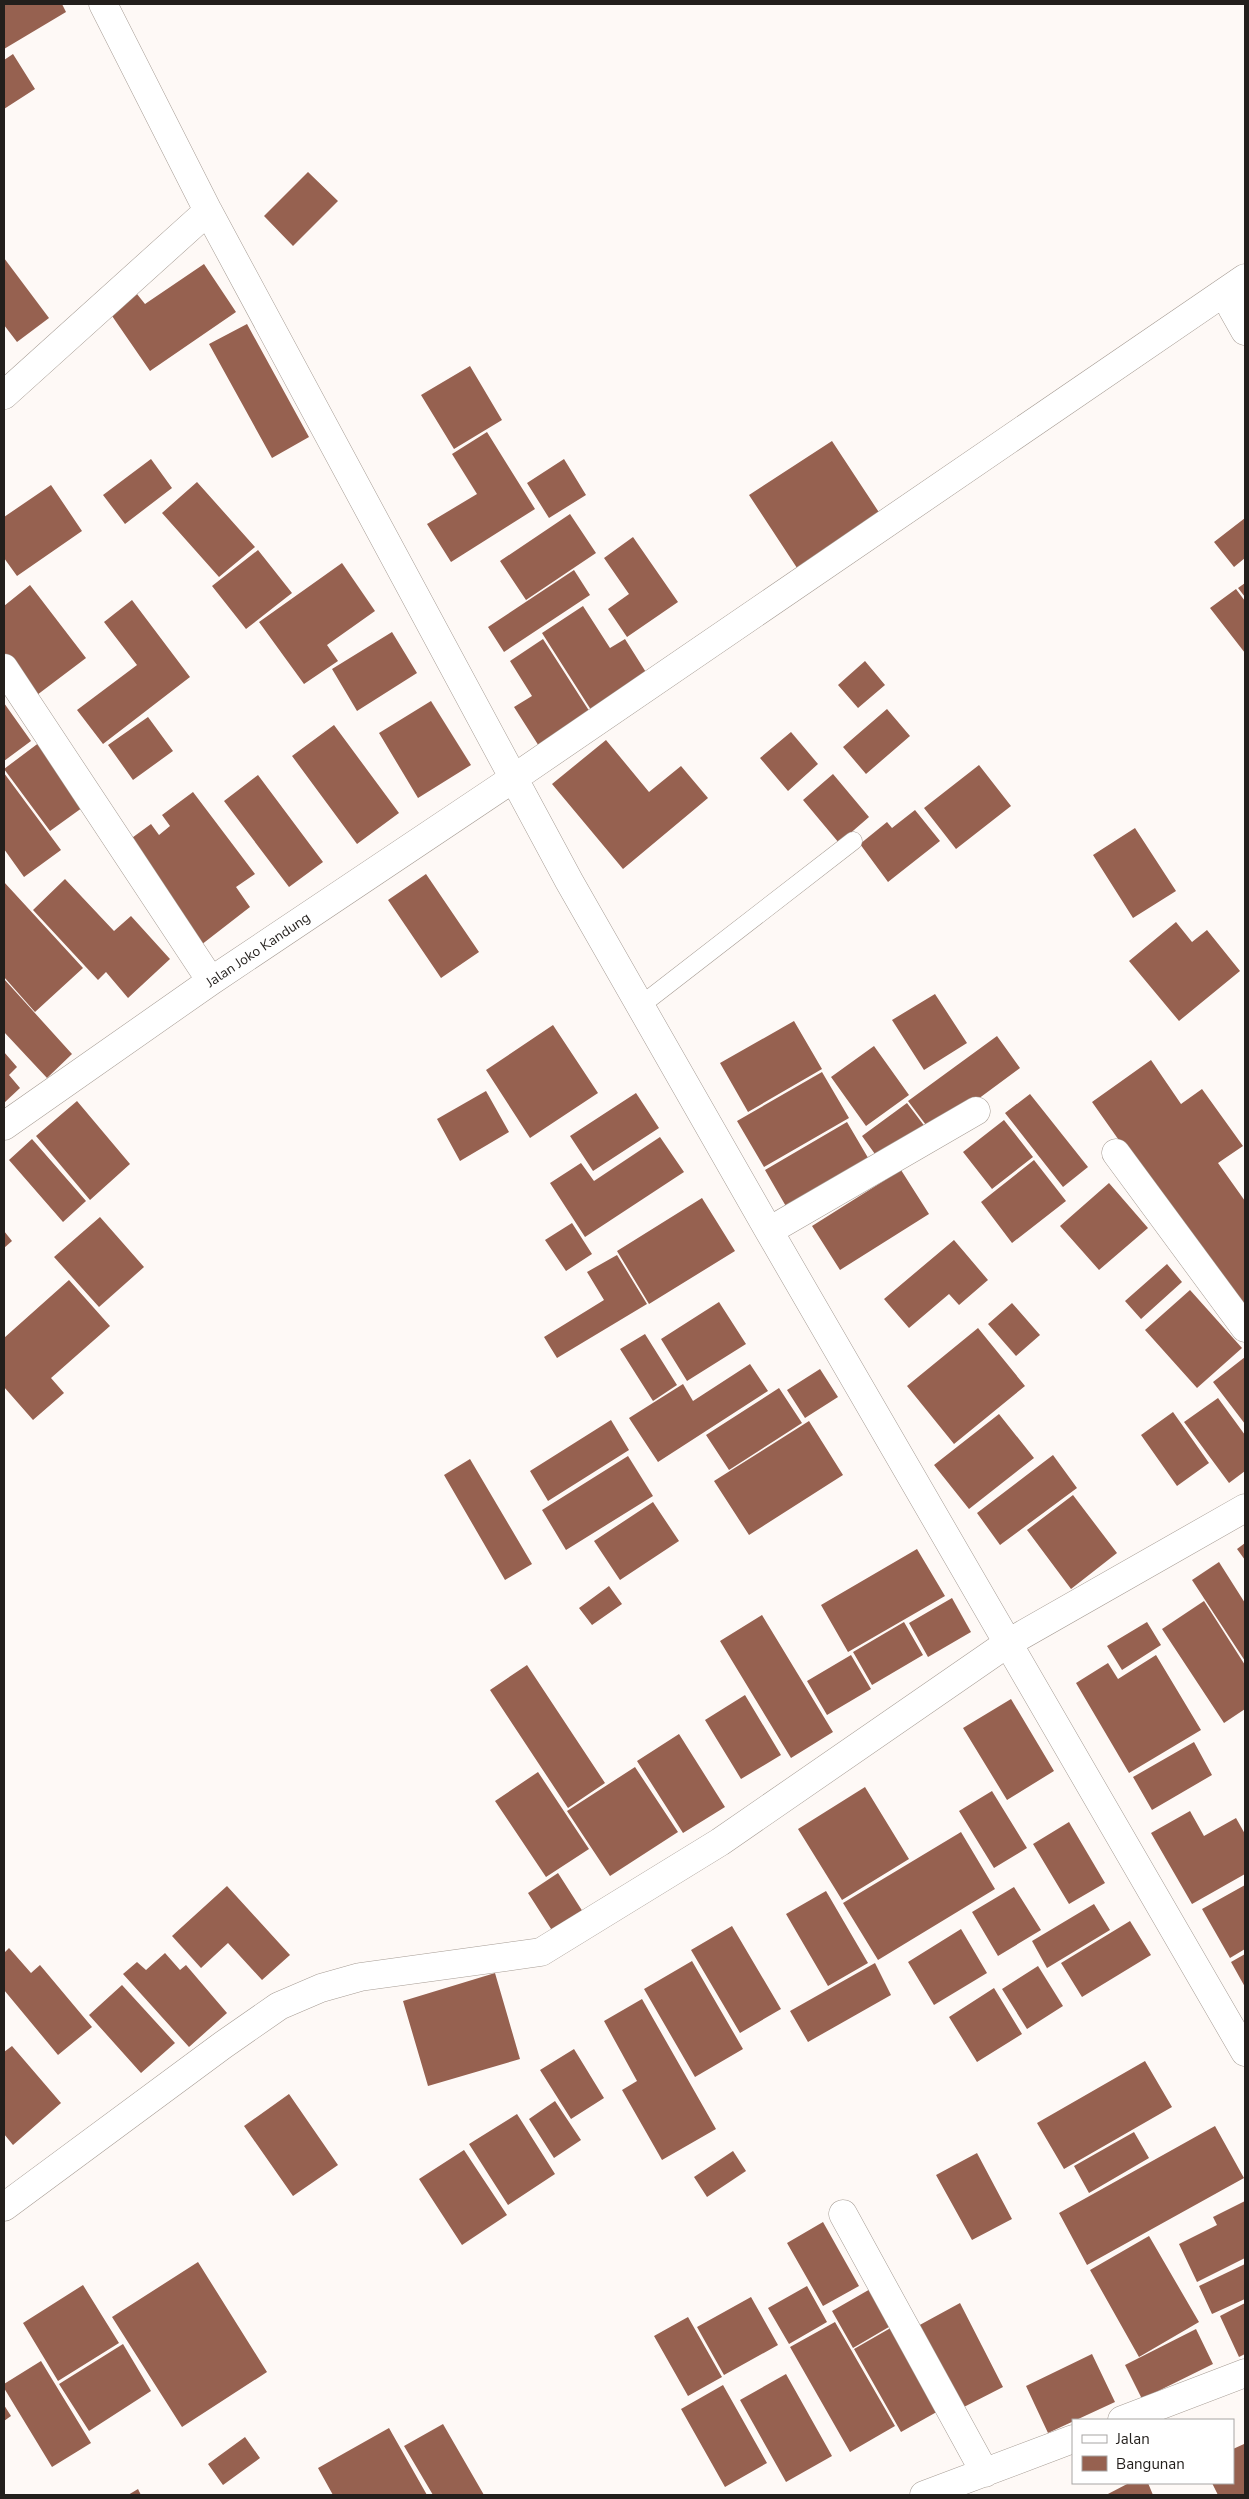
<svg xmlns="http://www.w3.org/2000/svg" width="1249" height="2499" viewBox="0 0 1249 2499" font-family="'Nunito Sans',sans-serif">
<rect width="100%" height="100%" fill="#fef9f6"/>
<path fill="#966150" d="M4,4H62L66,12L4,49Z
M13,54L35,89L4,109V60Z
M308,172L338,201L293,246L264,216Z
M4,258L49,318L17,342L4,325Z
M204,264L236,312L150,371L110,313L137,294L145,304Z
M247,324L309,437L272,458L209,344Z
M470,366L502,420L454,449L421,395Z
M487,432L535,509L451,562L427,524L477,494L452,454Z
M832,441L884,520L801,574L749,495Z
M151,459L172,488L125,524L103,495Z
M564,459L586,495L549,518L527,483Z
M197,482L255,547L219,577L162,513Z
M51,485L82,531L17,576L4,558V517Z
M570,514L596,553L526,600L500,561Z
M1245,518V558L1234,567L1214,542Z
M633,537L678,602L627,637L608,609L629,594L604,558Z
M258,550L292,593L246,629L212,586Z
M342,563L375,611L327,645L338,661L304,684L259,622Z
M574,570L590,595L504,652L488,627Z
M1245,583V597L1238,588Z
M30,585L86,658L37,695L4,653V606Z
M1236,589L1245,601V653L1210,608Z
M132,600L190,677L103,744L77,710L137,665L104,622Z
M583,606L610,648L625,639L649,677L593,713L542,633Z
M392,632L417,673L357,711L332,669Z
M543,639L595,720L544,754L514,707L532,696L510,661Z
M865,661L885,685L858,708L838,685Z
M431,701L471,765L418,798L379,733Z
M4,703L31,741L4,761Z
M887,709L910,736L866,774L843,747Z
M148,717L173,751L133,780L108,745Z
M334,725L399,813L357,844L292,756Z
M791,732L818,764L788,791L760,758Z
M606,740L649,792L681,766L708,798L623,869L552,784Z
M40,742L86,805L50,831L4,769Z
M979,765L1011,806L956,849L924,808Z
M4,773L61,850L24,877L4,849Z
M833,774L869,817L839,843L803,800Z
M258,775L323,862L289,887L224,801Z
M193,792L255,874L236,887L250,907L201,945L125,843L151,824L159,835L170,826L162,815Z
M915,810L940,841L888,882L860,844L887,822L892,828Z
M1135,828L1176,891L1133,918L1093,855Z
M426,874L479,952L441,978L388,900Z
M65,879L114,931L131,916L170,959L128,998L106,972L98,980L33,910Z
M4,882L83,968L35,1012L4,977Z
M1176,922L1192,942L1207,930L1240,971L1179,1021L1129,961Z
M4,979L72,1054L47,1078L4,1032Z
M935,994L967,1043L924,1070L892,1020Z
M794,1021L822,1069L748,1112L720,1063Z
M553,1025L598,1093L530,1138L486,1070Z
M997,1036L1020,1068L932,1133L908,1101Z
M874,1046L909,1095L866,1126L831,1077Z
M4,1052L17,1067L9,1075L20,1088L4,1103Z
M1151,1060L1181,1104L1202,1089L1243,1146L1218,1163L1245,1201V1319L1092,1102Z
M822,1072L849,1118L764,1167L737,1121Z
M486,1091L509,1132L460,1161L437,1119Z
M636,1093L659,1128L593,1171L570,1136Z
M1030,1094L1088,1167L1063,1187L1005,1113Z
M77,1101L130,1164L90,1200L36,1136Z
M907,1103L926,1128L880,1161L862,1136Z
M1004,1120L1033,1157L992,1189L963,1152Z
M847,1122L874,1168L791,1215L765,1170Z
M660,1137L684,1172L585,1237L550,1183L581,1163L594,1181Z
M32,1139L86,1201L63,1222L9,1160Z
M1034,1160L1066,1201L1012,1243L981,1202Z
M901,1170L929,1214L840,1270L812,1226Z
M1109,1183L1148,1228L1099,1270L1060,1226Z
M702,1198L735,1251L649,1304L617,1251Z
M100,1217L144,1267L99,1307L54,1257Z
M572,1223L592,1254L566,1271L545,1240Z
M4,1231L12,1241L4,1248Z
M954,1240L988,1280L959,1305L949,1294L909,1328L884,1299Z
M617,1255L647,1304L557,1358L544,1337L604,1300L587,1272Z
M1167,1264L1182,1282L1141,1319L1125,1301Z
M69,1280L110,1326L51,1378L64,1393L33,1420L4,1387V1338Z
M1190,1290L1242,1348L1197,1388L1145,1330Z
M719,1302L746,1344L687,1381L661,1339Z
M1012,1303L1040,1335L1016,1356L988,1324Z
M978,1328L1025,1386L954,1444L907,1386Z
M645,1334L677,1385L653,1401L620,1349Z
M1245,1357V1424L1213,1382Z
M750,1364L768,1391L658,1462L629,1418L683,1384L693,1401Z
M820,1369L838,1397L805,1418L787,1390Z
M779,1388L802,1423L729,1470L706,1435Z
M1218,1398L1245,1435V1471L1229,1483L1184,1422Z
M1173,1412L1209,1463L1177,1486L1141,1435Z
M999,1414L1034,1458L969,1509L934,1465Z
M611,1420L629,1450L548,1501L530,1471Z
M809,1421L843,1475L749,1535L714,1481Z
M1053,1455L1077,1488L1000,1545L977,1513Z
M628,1456L653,1496L566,1550L542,1510Z
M470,1459L532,1564L505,1580L444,1475Z
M1073,1495L1117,1553L1071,1589L1027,1530Z
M653,1502L679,1541L620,1580L594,1541Z
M1245,1543V1560L1237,1549Z
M917,1549L945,1596L848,1652L821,1605Z
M1219,1562L1245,1603V1661L1192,1580Z
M609,1586L622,1604L592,1625L579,1608Z
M952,1598L971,1632L928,1657L909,1623Z
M1204,1601L1245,1665V1709L1224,1723L1162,1629Z
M762,1615L833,1732L791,1758L720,1641Z
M904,1622L923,1655L872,1685L853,1652Z
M1147,1622L1161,1645L1122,1670L1107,1646Z
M851,1655L871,1689L827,1715L807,1681Z
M1156,1655L1201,1730L1129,1773L1076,1683L1108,1663L1118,1679Z
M527,1665L605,1783L568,1808L490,1690Z
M745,1695L781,1755L741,1779L705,1720Z
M1011,1699L1054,1771L1007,1800L963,1728Z
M679,1734L725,1807L683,1833L637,1761Z
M1194,1742L1212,1775L1152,1810L1133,1777Z
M635,1767L678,1832L610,1876L567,1811Z
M538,1772L589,1849L546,1877L495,1801Z
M865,1787L909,1859L842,1900L798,1829Z
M992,1791L1027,1848L994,1868L959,1811Z
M1190,1811L1204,1836L1236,1818L1245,1834V1874L1192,1904L1151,1833Z
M1069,1822L1105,1883L1069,1904L1033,1844Z
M961,1832L995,1889L878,1960L843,1903Z
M558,1873L583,1912L553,1932L528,1893Z
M1245,1885V1949L1230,1958L1202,1909Z
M227,1886L290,1955L262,1980L228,1943L201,1968L172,1936Z
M1014,1887L1041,1930L998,1956L972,1912Z
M826,1891L868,1963L828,1986L786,1914Z
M1094,1904L1110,1930L1047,1968L1032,1941Z
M1130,1921L1151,1955L1082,1997L1061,1963Z
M732,1926L781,2009L740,2033L691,1950Z
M961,1929L987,1973L934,2005L908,1962Z
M9,1948L31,1973L40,1965L92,2027L58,2055L4,1990V1953Z
M165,1953L180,1970L186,1965L227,2013L189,2047L123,1974L137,1962L146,1970Z
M1245,1954V1987L1231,1962Z
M692,1961L743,2049L695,2077L644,1989Z
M875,1963L891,1995L808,2042L790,2011Z
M1038,1966L1063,2006L1027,2029L1002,1989Z
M495,1973L520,2059L428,2086L403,2001Z
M122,1985L175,2043L141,2073L89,2015Z
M994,1988L1022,2034L977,2062L949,2017Z
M642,1999L716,2129L662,2160L622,2090L637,2081L604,2021Z
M12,2046L61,2103L13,2145L4,2134V2052Z
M574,2049L604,2098L571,2119L540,2070Z
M1145,2061L1172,2107L1064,2169L1037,2123Z
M289,2094L338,2165L293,2196L244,2126Z
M555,2101L581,2140L554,2158L529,2119Z
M517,2114L555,2174L508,2205L469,2144Z
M1215,2126L1244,2178L1087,2265L1059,2213Z
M1134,2132L1149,2158L1089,2193L1074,2166Z
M464,2150L507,2215L462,2245L419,2179Z
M733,2151L746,2171L707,2197L694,2177Z
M977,2153L1012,2219L972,2240L936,2175Z
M1245,2201V2258L1197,2282L1179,2244L1217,2225L1213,2217Z
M823,2222L859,2286L823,2306L787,2243Z
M1149,2236L1199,2322L1139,2357L1090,2270Z
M198,2262L267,2372L182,2427L112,2317Z
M1245,2264V2299L1212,2314L1199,2286Z
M83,2285L119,2343L58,2381L23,2323Z
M807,2286L827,2322L789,2344L768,2308Z
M872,2288L894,2324L853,2348L832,2311Z
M751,2297L778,2345L724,2375L697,2327Z
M960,2303L1003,2387L960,2409L916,2327Z
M1245,2303V2354L1239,2357L1220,2316Z
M688,2317L722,2377L688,2396L654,2336Z
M835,2322L895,2426L850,2452L790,2347Z
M894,2326L942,2409L901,2432L854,2349Z
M1196,2329L1213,2364L1142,2399L1125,2365Z
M123,2344L151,2391L89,2431L59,2384Z
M1092,2354L1115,2402L1048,2433L1026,2386Z
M41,2361L91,2443L52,2467L4,2388V2384Z
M786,2374L832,2456L786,2482L740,2400Z
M723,2385L767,2463L725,2487L681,2409Z
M4,2405L11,2416L4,2421Z
M443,2424L484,2495H433L404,2446Z
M389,2428L427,2495H333L318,2468Z
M245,2437L260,2458L223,2485L208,2464Z
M1244,2444L1245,2495H1218L1212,2483H1233V2449Z
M1129,2483H1148L1153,2495H1106Z
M138,2489L141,2495H128Z"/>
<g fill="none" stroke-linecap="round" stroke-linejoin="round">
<defs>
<path id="service" d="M640,1006L853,841"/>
<path id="minor" d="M103,4L208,211L569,881L769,1231L1245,2052
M1231,288L1232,308L1245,331
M4,395L208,211
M4,668L211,981
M4,1126L211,981L514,778L1245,278
M1116,1153L1245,1328
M769,1231L976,1111
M4,2207L223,2045L279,2006L321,1988L360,1977L541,1952L720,1842L1008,1643L1245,1508
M843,2214L985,2473
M1122,2420L1245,2373
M924,2495L1073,2439"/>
</defs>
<use href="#service" stroke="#a69c94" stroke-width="19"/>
<use href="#minor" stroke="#a69c94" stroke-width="29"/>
<use href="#service" stroke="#fff" stroke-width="18"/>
<use href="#minor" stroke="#fff" stroke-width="28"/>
</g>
<g text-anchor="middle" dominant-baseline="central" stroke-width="4" stroke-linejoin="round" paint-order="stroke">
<g font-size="14" fill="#231f1c" stroke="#fff">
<text transform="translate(258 950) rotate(-34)">Jalan Joko Kandung</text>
</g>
</g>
<rect width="1249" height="2499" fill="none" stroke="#231f1c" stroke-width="10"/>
<rect x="1072" y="2419" width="162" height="65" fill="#ffffff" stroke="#a7a5a4"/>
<rect x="1082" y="2435" width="25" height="8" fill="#ffffff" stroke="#a7a5a4"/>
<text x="1116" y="2444" font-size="15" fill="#231f1c">Jalan</text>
<rect x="1082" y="2456" width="25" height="15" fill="#966150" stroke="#a7a5a4"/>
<text x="1116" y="2469" font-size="15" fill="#231f1c">Bangunan</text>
</svg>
